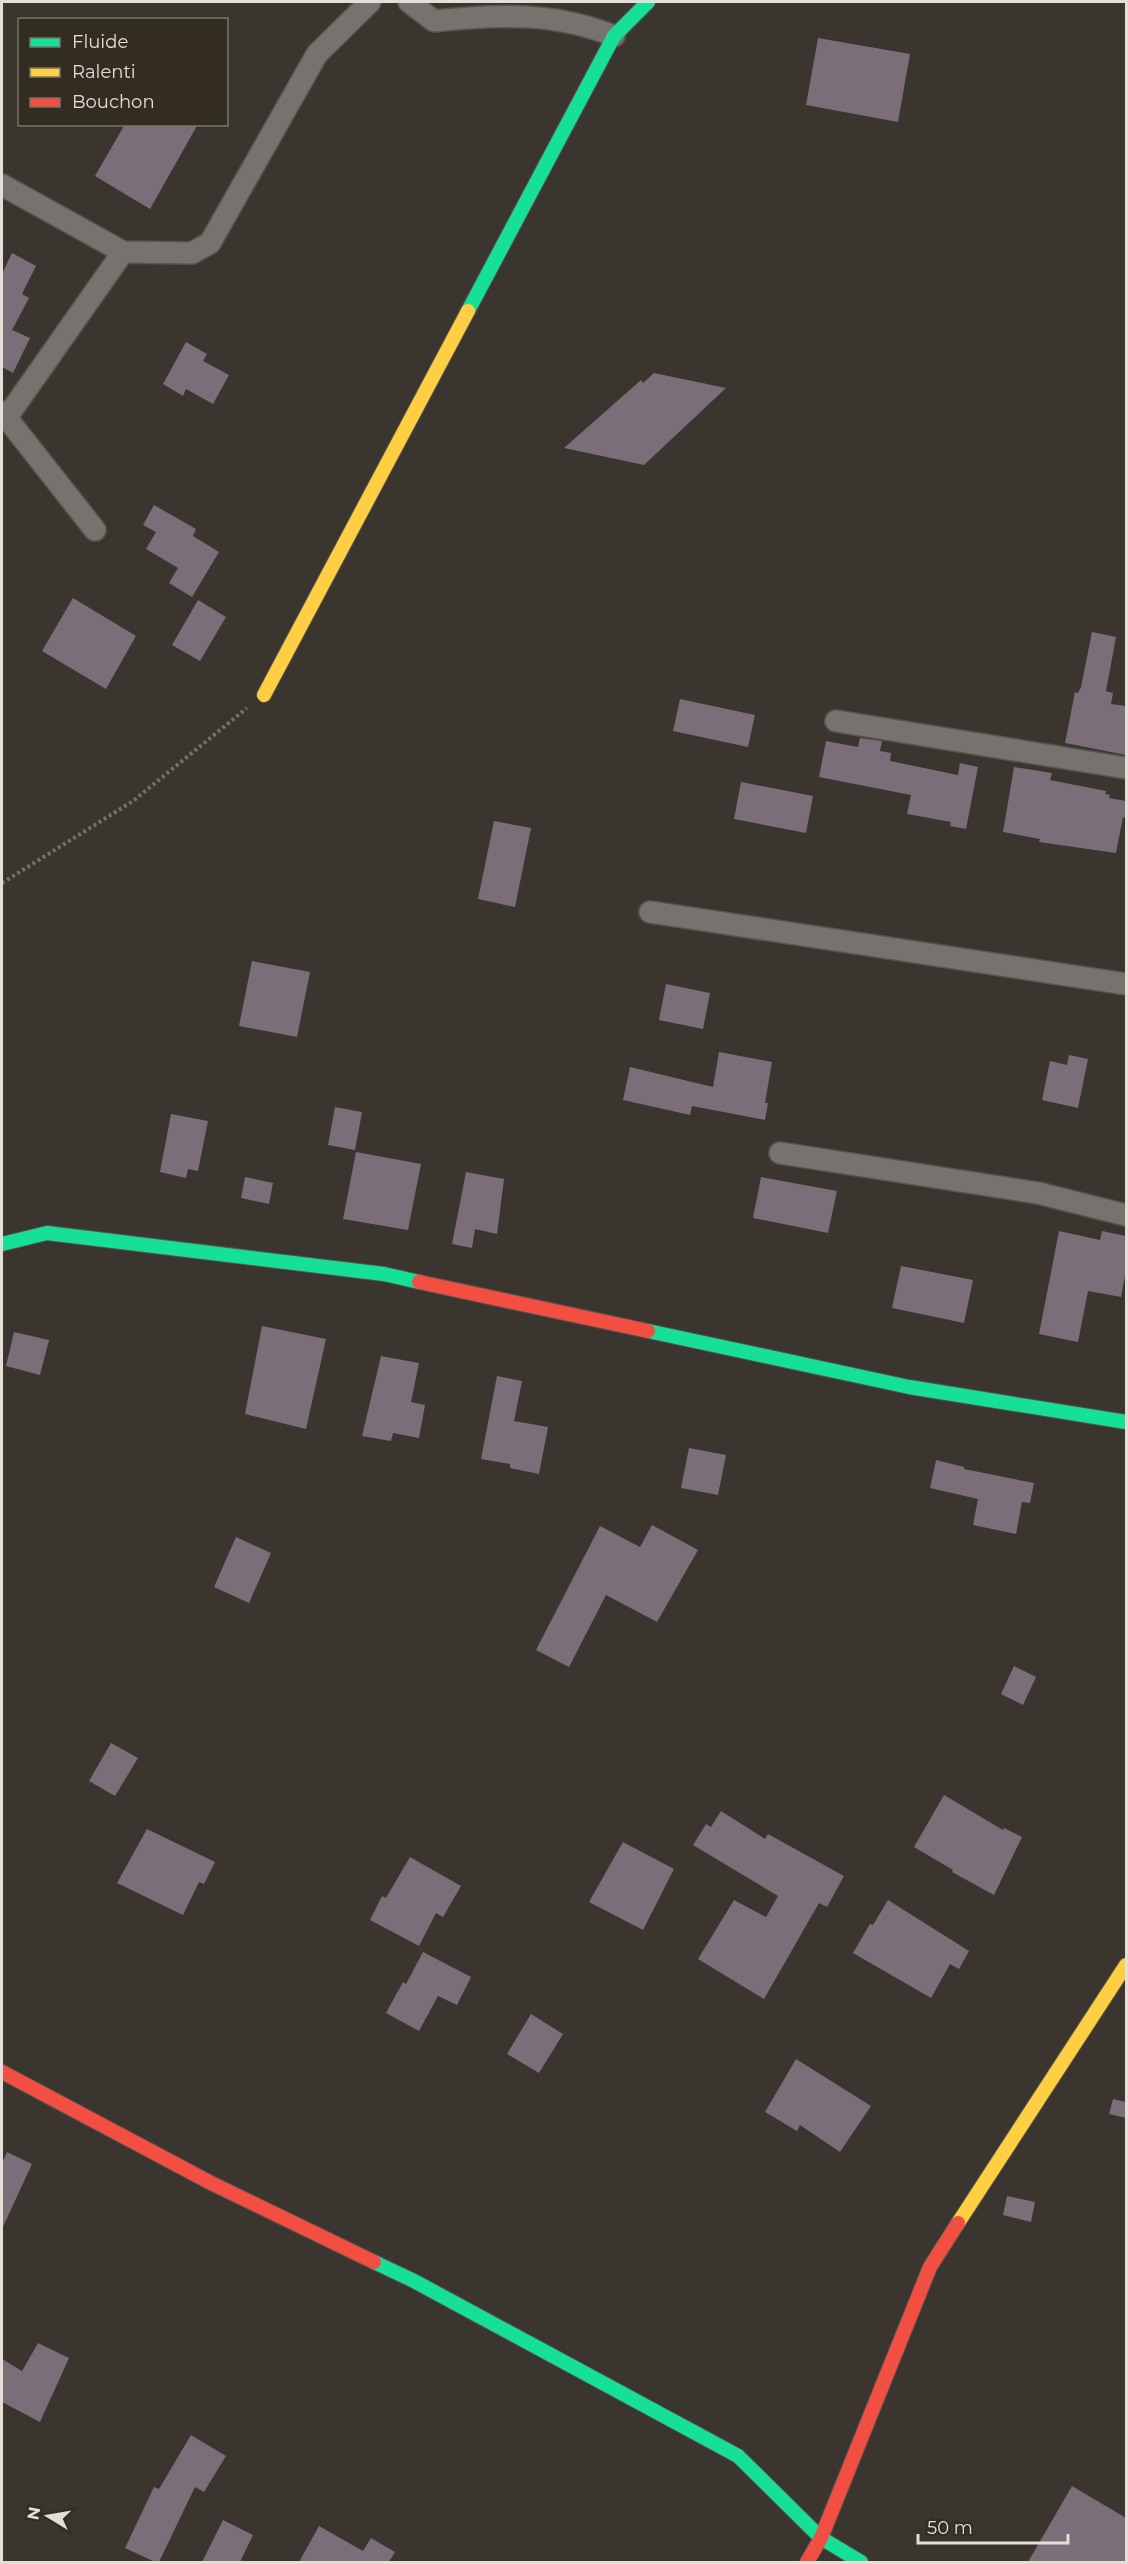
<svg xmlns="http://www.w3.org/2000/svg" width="1128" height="2564" viewBox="0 0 1128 2564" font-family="Montserrat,sans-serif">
<rect width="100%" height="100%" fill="#3a352e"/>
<path fill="#7b6e78" d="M818,38L910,54L898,122L806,105Z
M125,124H198L150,209L95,176Z
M12,253L36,266L22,294L29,298L12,330L30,338L13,373L2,367V274Z
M186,342L207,354L203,361L229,375L213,404L186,389L183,396L163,384Z
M654,373L726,388L644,465L564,448L641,380L643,383Z
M154,505L196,529L193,536L219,552L192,597L169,583L178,568L146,549L156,532L143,525Z
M73,598L136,636L106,689L42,651Z
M198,600L226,617L200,661L172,645Z
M1092,632L1116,637L1106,691L1113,693L1111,704L1126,706V755L1065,743L1075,692L1078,693L1081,687Z
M680,699L755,715L748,747L673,731Z
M860,738L882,741L880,751L891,753L890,761L958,775L960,763L978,767L966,829L950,826L951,822L907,814L911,795L819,777L826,741L858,747Z
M1014,767L1052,773L1050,780L1106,791L1105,794L1110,795L1109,798L1126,801V818L1123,817L1116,853L1039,842L1040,839L1003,832Z
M741,782L813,796L806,833L734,819Z
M494,821L531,828L515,907L478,899Z
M252,961L310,972L297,1037L239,1026Z
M666,984L710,993L703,1029L659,1020Z
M719,1052L772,1062L765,1103H768L765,1120L692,1106L690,1115L623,1100L630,1067L713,1087Z
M1069,1055L1088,1059L1078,1108L1042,1100L1050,1061L1067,1065Z
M335,1107L362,1112L355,1150L328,1145Z
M171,1114L208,1121L198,1171L188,1169L186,1178L160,1172Z
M356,1152L421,1164L408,1230L343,1219Z
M466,1172L504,1179L497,1234L475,1229L472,1248L452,1244Z
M245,1177L273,1183L269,1204L241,1198Z
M761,1177L837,1191L828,1233L753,1218Z
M1059,1231L1100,1240L1102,1231L1126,1236V1270L1121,1297L1088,1291L1078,1342L1039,1334Z
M901,1266L973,1280L964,1323L892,1308Z
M262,1326L326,1339L306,1429L245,1414Z
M14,1332L49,1340L40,1375L6,1366Z
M381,1356L419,1363L411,1402L425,1405L419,1438L393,1433L391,1441L362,1436Z
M497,1376L522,1381L514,1421L548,1427L539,1474L510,1468V1464L481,1459Z
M689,1448L726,1455L718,1495L681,1488Z
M936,1460L964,1467V1469L1034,1483L1030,1503L1022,1502L1016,1534L973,1525L978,1499L930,1488Z
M652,1525L698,1550L657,1622L606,1595L569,1667L536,1650L600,1526L640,1547Z
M236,1537L271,1553L249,1603L214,1587Z
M1014,1666L1036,1677L1023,1705L1001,1694Z
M111,1743L138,1758L115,1796L89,1781Z
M944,1795L1003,1830L1004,1828L1022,1837L994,1895L952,1872L953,1870L914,1847Z
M721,1811L765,1839L768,1834L844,1876L827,1907L819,1903L764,1999L698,1959L734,1900L766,1917L778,1896L693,1845L706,1824L711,1827Z
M147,1829L215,1862L204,1884L199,1882L183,1915L117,1883Z
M623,1842L674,1869L643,1930L589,1902Z
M410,1857L461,1886L443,1917L436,1913L419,1946L370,1920L382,1896L386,1898Z
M888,1900L969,1951L959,1969L950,1964L931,1998L853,1953L870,1924L873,1925Z
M423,1952L471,1977L457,2005L438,1996L419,2031L386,2013L403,1982L406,1984Z
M531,2014L563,2034L539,2073L507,2054Z
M796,2059L871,2106L840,2152L800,2125L797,2131L765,2112Z
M1113,2099L1126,2102V2118L1109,2114Z
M7,2152L32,2164L2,2229V2163Z
M1007,2196L1035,2202L1031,2222L1003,2215Z
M38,2343L69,2358L40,2422L2,2402V2359L22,2371Z
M191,2435L226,2456L204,2492L195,2487L159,2562H155L125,2548L154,2487L159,2489Z
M1072,2486L1126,2518V2562H1028Z
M223,2520L253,2535L240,2562H202Z
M319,2526L363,2551L371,2538L395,2552L389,2562H299Z"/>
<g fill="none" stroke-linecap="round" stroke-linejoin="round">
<defs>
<path id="street" d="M409,2L434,21C496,14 555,12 614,36
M2,185L123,252L192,253L210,243L317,54L370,2
M2,412L95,530
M7,417L123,252
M836,721L1126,768
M650,912L1126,984
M780,1153L1038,1193L1126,1215"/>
<path id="fast" d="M468,311L614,36L648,2
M2,1244L47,1233L384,1274L419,1282
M648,1331L909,1387L1126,1422
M374,2262L414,2281L738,2456L821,2538L861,2562"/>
<path id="slow" d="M264,695L468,311
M958,2223L1126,1965"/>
<path id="jam" d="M419,1282L648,1331
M2,2072L211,2183L374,2262
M807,2562L821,2538L930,2267L958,2223"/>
</defs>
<use href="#street" stroke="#57534d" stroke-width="24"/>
<use href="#fast" stroke="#57534d" stroke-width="16"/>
<use href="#slow" stroke="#57534d" stroke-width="16"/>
<use href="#jam" stroke="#57534d" stroke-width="16"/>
<path stroke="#72706b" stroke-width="4" stroke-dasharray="3 3" stroke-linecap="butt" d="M2,883L133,801L247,708"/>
<use href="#street" stroke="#76726d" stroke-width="21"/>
<use href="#fast" stroke="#16e098" stroke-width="14"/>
<use href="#slow" stroke="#ffcf43" stroke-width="14"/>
<use href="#jam" stroke="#f24e42" stroke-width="14"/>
</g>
<rect width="1128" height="2564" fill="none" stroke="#e3dfd7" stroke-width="6"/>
<rect x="18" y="18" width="210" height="108" fill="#332c20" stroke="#797469" stroke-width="1.5"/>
<rect x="30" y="38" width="30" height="9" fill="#16e098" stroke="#797469" stroke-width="1.5"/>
<text x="72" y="48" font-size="18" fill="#e3dfd7">Fluide</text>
<rect x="30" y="68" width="30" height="9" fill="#ffcf43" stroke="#797469" stroke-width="1.5"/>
<text x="72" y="78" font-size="18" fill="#e3dfd7">Ralenti</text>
<rect x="30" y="98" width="30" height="9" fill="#f24e42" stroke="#797469" stroke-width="1.5"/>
<text x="72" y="108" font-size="18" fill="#e3dfd7">Bouchon</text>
<g transform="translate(48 2516) rotate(281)" stroke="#332c20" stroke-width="4.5" paint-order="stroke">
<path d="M0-4.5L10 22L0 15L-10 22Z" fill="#e3dfd7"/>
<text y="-9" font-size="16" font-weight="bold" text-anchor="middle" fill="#e3dfd7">N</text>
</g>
<path d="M918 2534v9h150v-9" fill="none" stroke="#e3dfd7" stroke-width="3"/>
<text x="927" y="2534" font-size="18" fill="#e3dfd7" stroke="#332c20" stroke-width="4.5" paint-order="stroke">50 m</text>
</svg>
